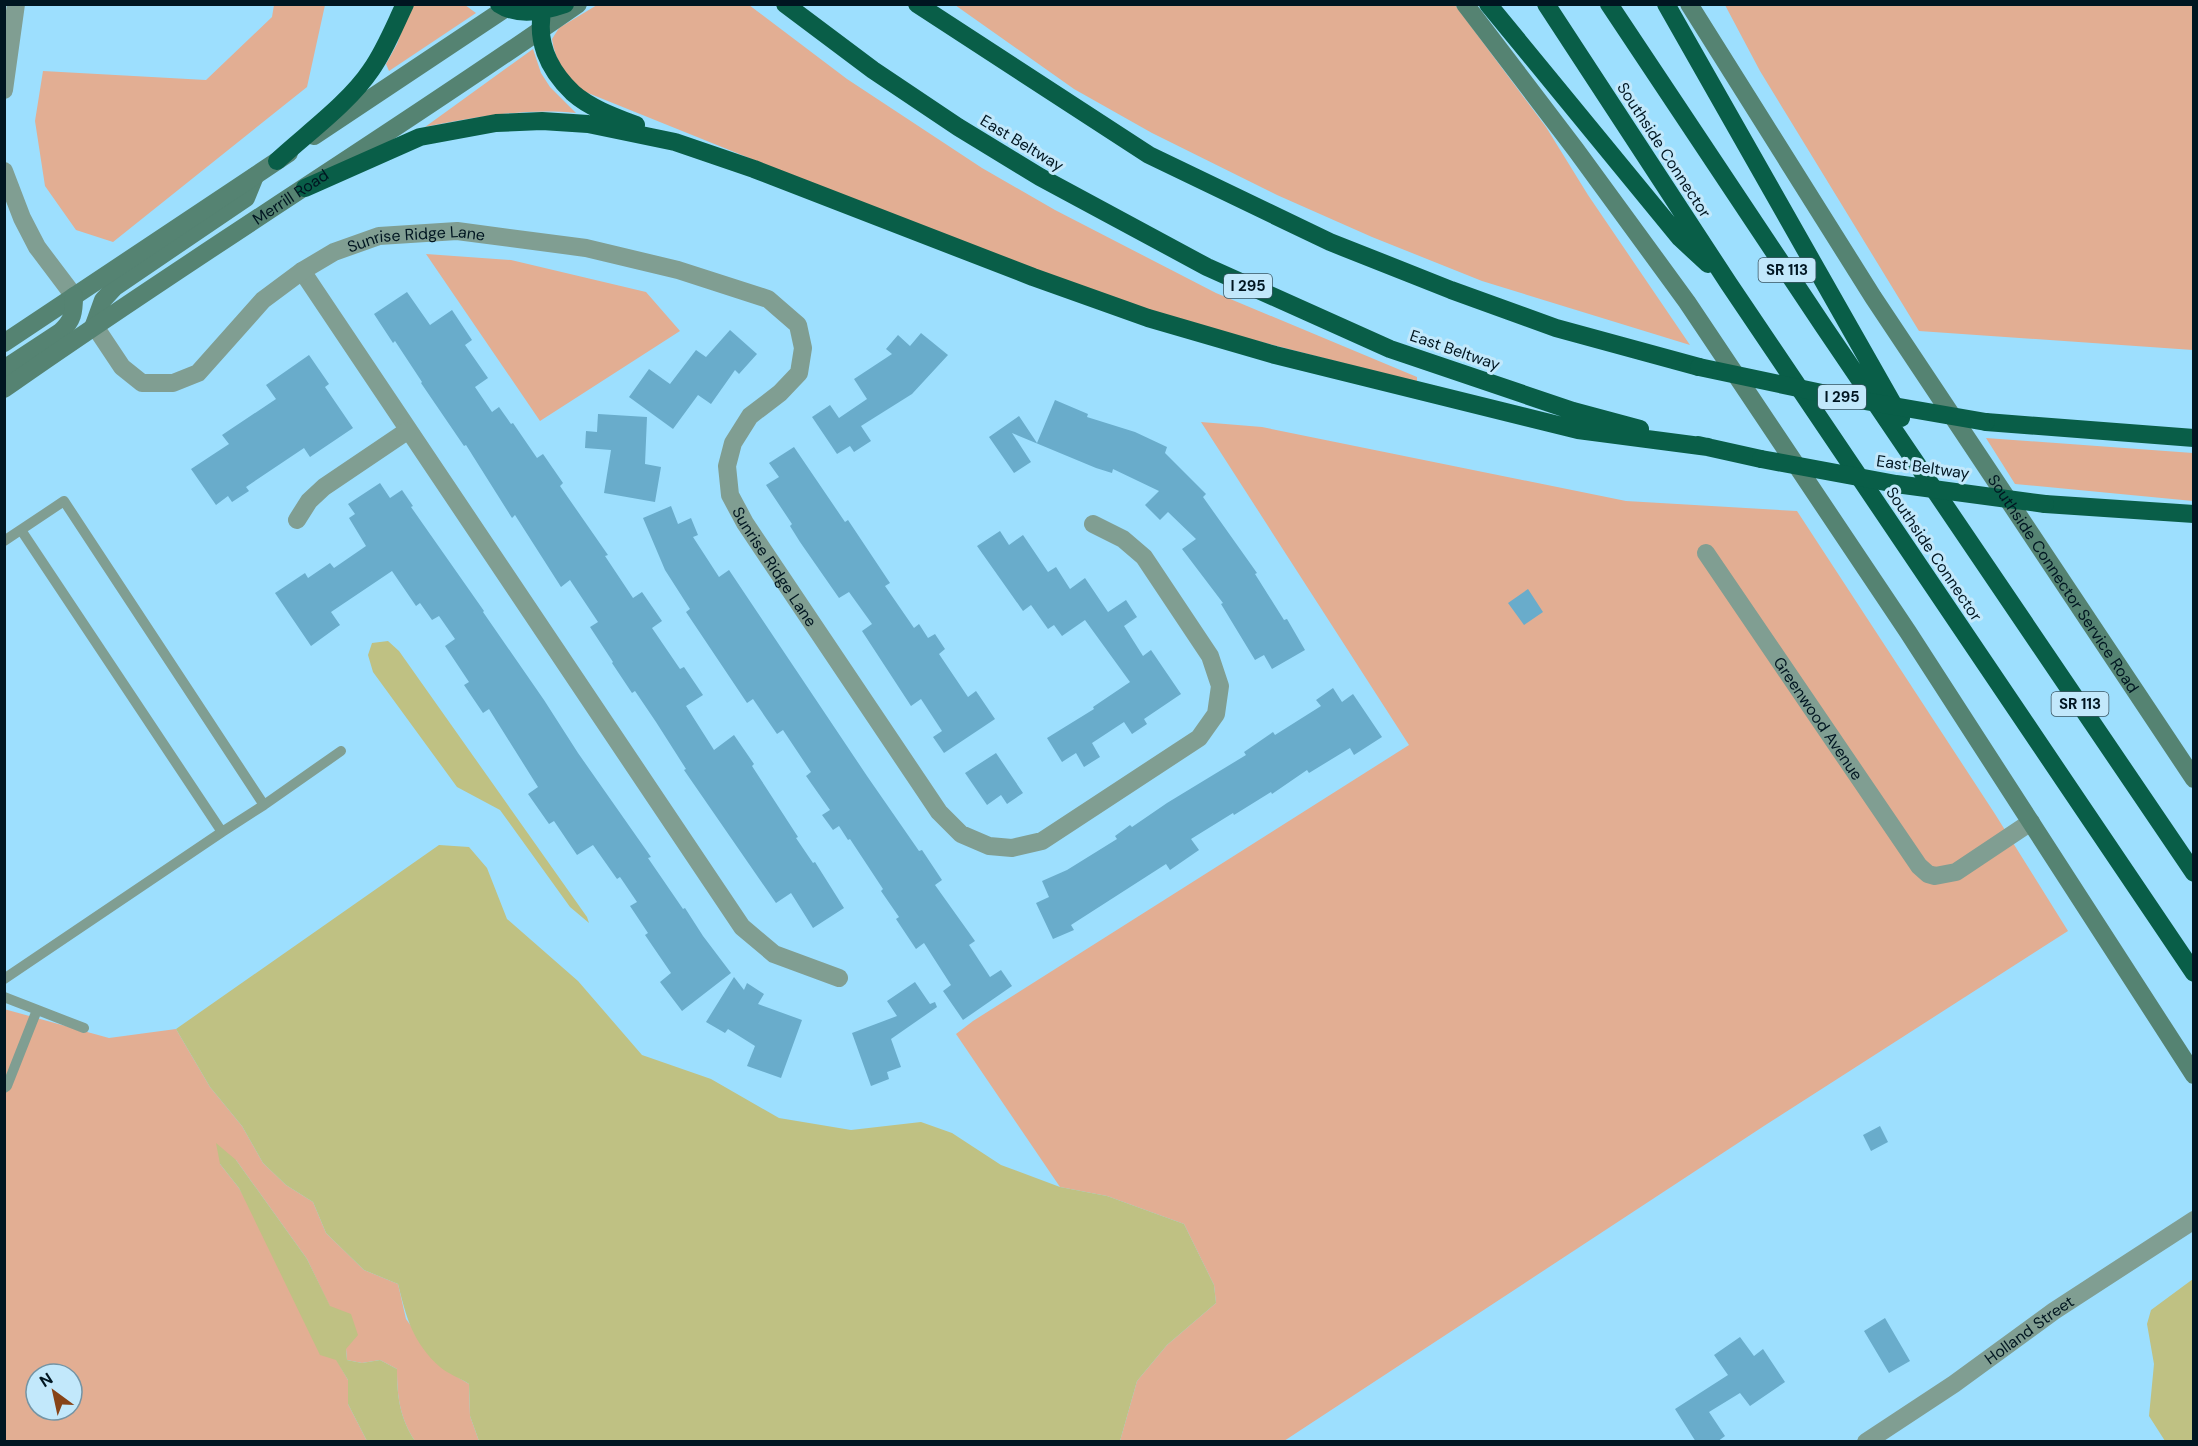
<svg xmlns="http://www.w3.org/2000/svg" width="2198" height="1446" viewBox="0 0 2198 1446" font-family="'DM Sans',sans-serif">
<rect width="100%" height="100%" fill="#9ddffe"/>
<path fill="#e2ae93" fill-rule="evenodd" d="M274,5H325L307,87L113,242L76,230L45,186L35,121L43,71L206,80L272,17Z
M411,5H465L476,13L389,71L386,64L397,44Z
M597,5H749L847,79L982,168L1055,210L1216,293L1417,377V382L1215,330L1096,293L883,212L583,91C566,77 555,61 552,39L559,28Z
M955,5H1455L1546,127L1588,195L1690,345L1482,281L1372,237L1277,195L1152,133L1074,89Z
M1725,5H2193V350L1919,331L1760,71Z
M533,49L541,73L550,87L576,113C524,108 476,117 425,127Z
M426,254L511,260L646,292L680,331L540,421Z
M1201,422L1262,427L1626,501L1797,511L1995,814L2068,931L1767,1124L1284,1441H1120L1137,1381L1167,1345L1216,1303L1214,1285L1184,1224L1107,1196L1060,1187L956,1034L973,1021L1409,745Z
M1986,438L2193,453V501L2015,484Z
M4,1009L109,1038L176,1029L210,1087L242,1126L263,1163L286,1185L313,1202L326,1233L364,1270L398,1284L406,1319L441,1367L469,1384L470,1416L479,1441H415C400,1418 397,1397 397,1369L380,1360L362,1363L347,1360L346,1349L330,1307L307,1259L236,1160L220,1164L239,1188L348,1380V1404L367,1441H5ZM36,1374H72V1410H36Z"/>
<path fill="#bfc183" d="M388,641L399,651L587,917L589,923L570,907L500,810L457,787L373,672L368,655L372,643Z
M439,845L469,847L487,868L507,919L578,981L642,1055L711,1079L779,1118L851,1130L921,1122L952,1133L1001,1165L1060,1187L1107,1196L1184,1224L1214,1285L1216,1303L1167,1345L1137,1381L1120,1441H479L470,1416L469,1384C460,1378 448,1374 440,1367C413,1343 406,1317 398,1284L364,1270L326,1233L313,1202L286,1185L263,1163L242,1126L210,1087L176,1029Z
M216,1143L236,1160L307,1259L330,1306L351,1314L358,1335L346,1349L347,1360L362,1363L380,1360L397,1369C397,1397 400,1418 415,1441H367L348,1404V1380L336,1360L320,1355L239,1188L220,1164Z
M2193,1279V1441H2165L2149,1416L2154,1364L2147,1324L2151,1310Z"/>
<path fill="#69accb" d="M407,292L430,325L452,310L472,340L465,345L488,378L475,387L492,412L499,407L511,424L513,423L537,458L543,454L563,483L560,486L608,555L605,556L633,598L642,592L662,621L652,628L680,669L684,667L703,695L686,706L714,750L734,735L754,764L752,766L798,837L796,838L813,863L815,862L844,908L813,928L791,893L776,903L684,770L686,769L656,722L635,691L632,693L612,663L613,662L590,627L598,622L570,580L561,587L515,515L512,518L466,445L464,446L421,383L422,382L395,341L393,343L374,314Z
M730,330L757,354L739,374L735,370L711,404L698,395L673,429L629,397L649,369L670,384L696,350L706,357Z
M921,333L948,355L912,394L861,426L871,441L854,452L850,446L837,454L812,417L830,405L839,418L867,399L854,379L892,354L886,349L898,335L910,346Z
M309,355L329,384L325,387L353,428L310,457L304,448L246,487L249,491L232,502L228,496L216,505L191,469L229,444L222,435L276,399L266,385Z
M1055,400L1088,414L1087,417L1135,432L1167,447L1165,453L1206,494L1203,497L1257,573L1255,574L1284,620L1287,619L1305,650L1272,669L1264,655L1255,660L1221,604L1223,603L1182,549L1196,539L1168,512L1160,520L1145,505L1159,491L1113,469L1112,473L1096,468L1012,433L1031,462L1014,473L989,437L1019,416L1037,443Z
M598,414L647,417L645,464L661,467L655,502L604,493L611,450L585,448L586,431L597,432Z
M794,447L845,522L848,520L890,583L885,586L914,628L919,624L928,638L935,634L945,649L939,654L968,697L976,691L995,719L944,753L933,737L942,731L921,699L911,706L862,631L872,624L849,592L839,598L800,542L790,526L792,524L766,485L779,477L769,463Z
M380,483L390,498L402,490L413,506L411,507L484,611L483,612L544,700L578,753L651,857L648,858L683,909L685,908L703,936L731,973L682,1011L660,982L671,973L645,935L648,933L630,906L637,902L620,877L617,879L593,845L577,855L554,821L549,824L528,794L538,787L489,709L483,713L464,685L469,682L445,646L455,639L439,616L432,620L420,603L416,606L392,571L331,612L340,625L311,646L275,593L305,573L308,578L330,563L334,568L366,546L349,518L355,514L348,504Z
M671,506L678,524L691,518L698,535L693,537L719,577L729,570L867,776L919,851L922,850L942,880L935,885L975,941L969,945L990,977L1001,970L1012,986L963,1020L943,991L951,985L924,943L916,949L896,919L899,917L881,891L883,889L850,839L848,840L839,826L833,830L822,815L830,810L806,776L811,772L783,730L777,734L753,699L747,703L686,612L690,609L665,570L643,518Z
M1000,531L1009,545L1023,535L1048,572L1056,567L1070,589L1085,578L1108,612L1126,600L1137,617L1124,626L1143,656L1151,650L1181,694L1144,719L1147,724L1132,734L1124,722L1092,743L1100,757L1084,767L1076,753L1062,762L1047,738L1094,709L1093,707L1130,682L1085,620L1062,636L1054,625L1048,629L1031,605L1023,611L977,546Z
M1528,589L1543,612L1524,625L1508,603Z
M1333,688L1342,702L1353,694L1382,737L1354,755L1350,748L1309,773L1307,770L1272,794L1271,792L1234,815L1233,813L1191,839L1199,850L1170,870L1166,864L1071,925L1074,930L1053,939L1036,903L1049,897L1042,881L1067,870L1117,839L1115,836L1130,825L1132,827L1167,803L1246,755L1244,752L1273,732L1275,735L1321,706L1316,700Z
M996,753L1023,793L1007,804L1001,795L987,805L965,773Z
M734,977L744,990L747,983L764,994L758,1004L802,1020L781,1078L747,1066L755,1046L728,1029L725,1033L706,1022Z
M915,982L930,1004L935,1002L937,1007L891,1039L901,1067L887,1072L889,1079L871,1086L852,1033L897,1016L887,1001Z
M1880,1126L1888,1142L1871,1151L1863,1135Z
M1885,1318L1910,1361L1889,1373L1864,1331Z
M1740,1337L1754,1356L1763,1349L1785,1382L1750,1406L1740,1393L1709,1412L1725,1436L1717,1442H1696L1675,1409L1728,1375L1714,1355Z"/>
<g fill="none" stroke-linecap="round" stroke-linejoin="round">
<path stroke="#809e92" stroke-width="10" d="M4,541L64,501L264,805L341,751
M222,832L264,805
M4,979L222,832L21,530
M4,997L84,1028
M4,1088L7,1086L37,1010"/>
<g stroke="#809e92" stroke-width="18">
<path d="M4,90L16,4"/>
<path d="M4,171L22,218L37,247L74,296"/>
<path d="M302,271L742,927L774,954L839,978"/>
<path id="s1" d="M94,325L122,367L142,383H173L198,373L263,300L302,271L334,252L379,236L457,231L586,248L678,270L768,299L798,325L803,348L799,373L780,393L750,416L733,443L727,466L730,495L745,523L939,812L961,834L989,846L1012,848L1042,841L1199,738L1216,714L1220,686L1210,656L1144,557L1123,539L1093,524"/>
<path d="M297,520L309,501L324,487L407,431"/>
<path id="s2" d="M1706,553L1919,866L1928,874L1935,876L1956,872L2031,822"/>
<path id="s3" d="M1866,1442L1954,1384L2054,1311L2194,1220"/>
</g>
<g stroke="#558372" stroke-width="18">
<path d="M1465,4L1576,150L1687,302L1908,632L2194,1075"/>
<path id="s4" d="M1689,4L1873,297L2194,779"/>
<path d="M314,136L512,4"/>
<path d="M94,325L103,300L115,287L246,198L255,176"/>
<path d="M4,343L289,153"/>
<path d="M4,369L60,332C73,321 74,312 74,296"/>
<path id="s5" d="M4,389C193,256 389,136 578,4"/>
</g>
<path stroke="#095e48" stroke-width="18" d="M499,4C518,17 545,11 565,4
M544,4C534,39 548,69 573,93C590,108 615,117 636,125
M785,4L873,70L958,127L1040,177L1207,267L1390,349L1573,411L1640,429
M917,4L1149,155L1330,242L1451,290L1556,328L1699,367
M1488,4L1680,238L1708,264
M1546,4L1729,284L2194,973
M1609,4L1824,327L2194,873
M1666,4L1901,418
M277,161C306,134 349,103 371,70C385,50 394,27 405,4
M305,188L420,137L496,123L542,121L588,124L675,142L754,169L1033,277L1148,318L1275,355L1578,430L1708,447
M1986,422L2194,438
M1698,445L1761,459
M2045,504L2194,514"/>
<path stroke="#095e48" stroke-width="18" d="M1699,367L1836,396L1986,422
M1761,459L1896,484L2045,504"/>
</g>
<g text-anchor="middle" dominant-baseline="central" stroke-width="6" stroke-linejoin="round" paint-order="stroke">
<g fill="#c2e8fb" stroke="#3a5562" stroke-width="1.5">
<rect x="1758.5" y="258" width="57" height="24" rx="4.5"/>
<rect x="1224" y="274" width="48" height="24" rx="4.5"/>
<rect x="1818" y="385" width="48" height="24" rx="4.5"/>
<rect x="2051.5" y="692" width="57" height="24" rx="4.5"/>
</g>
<g font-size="15" font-weight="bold" fill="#001621">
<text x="1787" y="270">SR 113</text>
<text x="1248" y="286">I 295</text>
<text x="1842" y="397">I 295</text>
<text x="2080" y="704">SR 113</text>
</g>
<g font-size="16" fill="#001621" stroke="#c2e8fb">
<text transform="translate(1022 143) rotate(31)">East Beltway</text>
<text transform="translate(1664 150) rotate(57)">Southside Connector</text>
<text stroke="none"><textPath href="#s5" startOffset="345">Merrill Road</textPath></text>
<text stroke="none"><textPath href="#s1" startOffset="402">Sunrise Ridge Lane</textPath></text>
<text transform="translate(1455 350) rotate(19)">East Beltway</text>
<text transform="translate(1923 467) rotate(8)">East Beltway</text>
<text transform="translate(1934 554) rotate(56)">Southside Connector</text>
<text stroke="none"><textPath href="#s1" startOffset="1086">Sunrise Ridge Lane</textPath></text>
<text stroke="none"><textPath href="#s4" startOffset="690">Southside Connector Service Road</textPath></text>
<text stroke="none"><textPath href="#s2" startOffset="200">Greenwood Avenue</textPath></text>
<text stroke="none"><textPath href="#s3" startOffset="198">Holland Street</textPath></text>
</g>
</g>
<rect width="2198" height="1446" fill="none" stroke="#001621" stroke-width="12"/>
<g transform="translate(54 1392) rotate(327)"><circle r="28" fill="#c2e8fb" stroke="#7494a4" stroke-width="1.5"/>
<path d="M0-4.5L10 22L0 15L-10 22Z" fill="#874317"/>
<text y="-9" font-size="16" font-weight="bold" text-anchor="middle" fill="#001621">N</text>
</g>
</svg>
